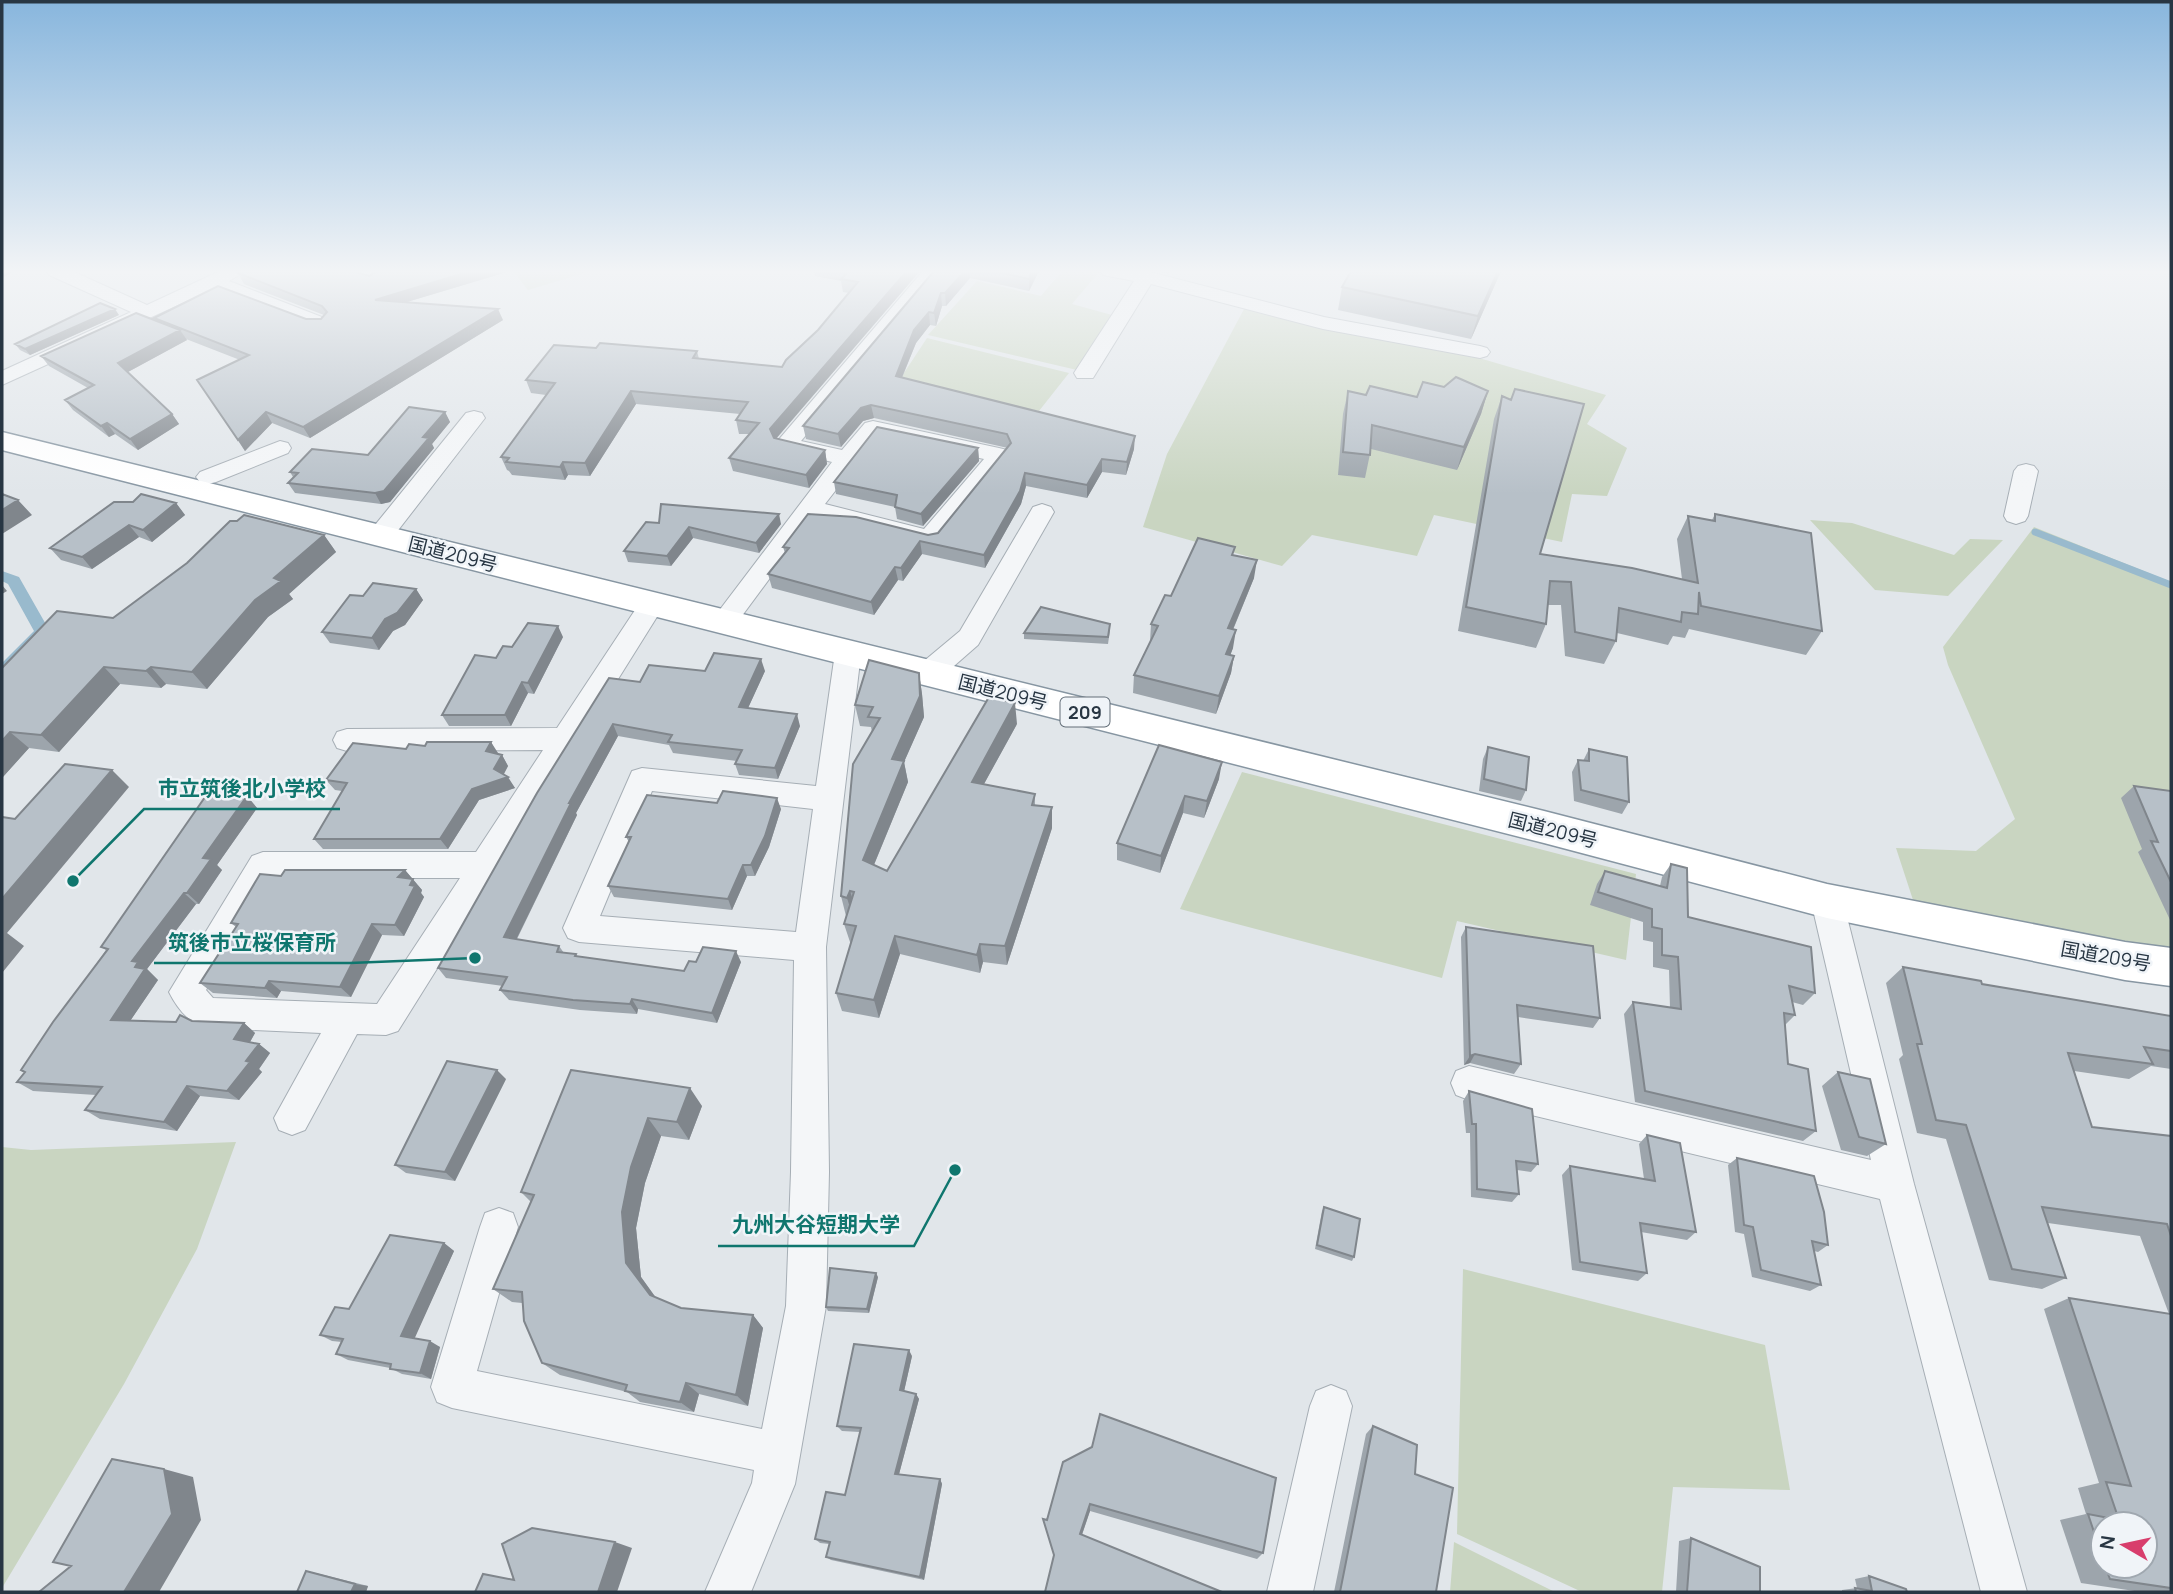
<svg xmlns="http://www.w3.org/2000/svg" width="2173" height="1594" viewBox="0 0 2173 1594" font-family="Manrope,'Noto Sans JP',sans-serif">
<rect width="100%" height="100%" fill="#e1e6ea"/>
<path fill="#c9d5c1" d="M513,271H591L528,290Z
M1062,271L1099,272L1072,304L1112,315L1077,370L928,335L977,281L1041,296Z
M1244,309L1479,358L1606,395L1587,424L1627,448L1607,496L1572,494L1562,542L1434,515L1417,556L1312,535L1282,566L1143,527L1167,454Z
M927,338L1069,373L1039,411L898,382Z
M1810,520L1852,523L1954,555L1970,539L2003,540L1948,596L1875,590Z
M2034,527L2171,582V950L1913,900L1896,848L1976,851L2015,819L1948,665L1943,647Z
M1242,772L1636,874L1626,960L1457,921L1442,978L1180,909Z
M236,1142L197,1249L124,1384L2,1588V1147L31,1150Z
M1463,1269L1765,1345L1790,1490L1673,1487L1662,1592H1582L1457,1534Z
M1454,1542L1555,1592H1450Z"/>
<path fill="#99bacd" d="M2,571L19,577L48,628L2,675V663L34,631L8,584L2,581Z"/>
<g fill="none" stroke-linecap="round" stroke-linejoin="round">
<path stroke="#99bacd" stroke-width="7" d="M2035,532L2171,585"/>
<defs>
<path id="street" d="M46,271H72L147,305L220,271H246L229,281L327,319L330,323L327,327H313L213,289L2,385V371L131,312L49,275Z
M923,271H943L801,441L842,450L865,423L873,421L999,448L1007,450L1010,455L939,544L930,546L815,517L733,628L724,631L715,628L711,622L715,616L832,462L778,449L775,444ZM878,436L984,459L924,529L825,504Z
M1100,271H1146L1324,317L1480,346L1487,348L1490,352L1487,356L1480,358L1323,329L1151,284L1093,378H1077L1074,373L1134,281L1103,275Z
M474,411L482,413L485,418L389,542L380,544L371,542L368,536L371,530L466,413Z
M280,441L288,443L291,448L288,453L216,482L208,484L200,482L196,477L200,472Z
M2026,464L2034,466L2038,471L2028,516L2025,521L2016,524L2007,521L2004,516L2014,471L2018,466Z
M1042,504L1051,507L1054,512L978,645L938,680L928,683L918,680L914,673L918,666L960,631L1033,507Z
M652,595L661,598L665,604L398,1031L386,1035L357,1034L305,1130L292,1135L279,1130L274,1118L321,1033L205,1028C188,1022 177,1008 169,992L252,856L263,852H476L543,750L347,751L337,748L333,740L337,732L347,729L557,728L643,598ZM272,878H460L377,1004L213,998L206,990Z
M848,643L858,646L861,653L826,947L829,1172L826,1306L795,1484L751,1592H705L752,1483L754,1470L452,1408L437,1402L431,1387L480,1227L485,1213L499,1208L513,1213L518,1227L477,1371L762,1429L786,1306L791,1172L794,960L579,942L568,938L563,928L632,771L642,768L816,786L835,653L838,646ZM652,791L813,809L796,932L600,916Z
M1827,888L1838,892L1843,901L1914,1184L2027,1592H1981L1880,1199L1469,1100L1456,1095L1451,1083L1456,1071L1469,1066L1871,1160L1811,901L1816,892Z
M1331,1385L1346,1391L1352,1406L1313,1592H1267L1310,1406L1316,1391Z"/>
<path id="highway" d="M2,432L1544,811L1827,884L2125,942L2171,948V986L2125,980L1827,918L1544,843L2,450Z"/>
</defs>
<use href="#street" stroke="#a6aeb5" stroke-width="2"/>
<use href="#highway" stroke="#8796a2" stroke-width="3"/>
<use href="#street" fill="#f4f6f8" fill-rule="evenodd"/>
<use href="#highway" fill="#fff" fill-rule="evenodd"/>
</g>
<path fill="#9da5ac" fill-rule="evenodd" d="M814,271H920L776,439L825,450L827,464L809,488L733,471L729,458L749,434H739L736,420L740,414L636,404L590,476L568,475L565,480L512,475L509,471L507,470L501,457L546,395L531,393L526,380L596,348L697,351L699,359L782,367L818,330L849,293L843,292L841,281L815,276Z
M934,271H1039L1029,291L970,278L946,306H942L936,326L930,325L916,343L902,378L1134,449L1126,475L1102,472L1087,498L1026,486L1021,504L985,568L922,554L903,581L898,580L874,615L772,588L768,574L785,553L783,547L928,535L938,533L1008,448L874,418L863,421L841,447L806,439L803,426Z
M1157,271H1171L1168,274Z
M1351,271H1501L1471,339L1338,310L1342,287Z
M507,272L407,302L503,320L310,438L272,423L245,451L197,380L240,360L186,339L187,340L128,372L172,414L179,424L138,450L115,434L109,437L73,410L65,400L88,388L49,366L41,356L155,320L154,318L321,319L324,315L244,284L238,273L369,276Z
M119,315L30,355L20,350L15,344Z
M1444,387L1488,391L1481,414L1457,470L1371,449L1365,478L1338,475L1343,414L1348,391L1366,395L1417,397Z
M1502,396L1540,554L1682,579L1677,539L1688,516L1712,520L1715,514L1822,631L1806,655L1689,629L1685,638L1673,636L1668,645L1617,633L1616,641L1604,664L1565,656L1561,605H1548L1546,624L1536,648L1458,631L1494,419Z
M445,412L450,422L432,444L434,448L390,502L381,504L295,493L288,483L293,477L290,472L368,455Z
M978,448L979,461L923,526L897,519L895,507L836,494L834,482Z
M176,503L185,515L152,542L139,537L92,569L61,560L50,548Z
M659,523L781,524L759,553L693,538L671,566L628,562L624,551Z
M324,535L336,552L289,594L293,599L268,617L207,689L166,684L161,688L120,684L59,752L29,748L2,778V668L113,618Z
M1234,555L1254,578L1233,630V648L1230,655L1234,656L1231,673L1216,714L1133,693L1134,675L1150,642L1151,624L1171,596Z
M416,589L423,600L405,625L393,631L379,650L330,643L322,632L363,596Z
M1110,630L1108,644L1024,639V633Z
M563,637L534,694L528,693L511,726H449L442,715L496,658L512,647Z
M705,671H765L748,708L800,726L778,779L739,775L735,764L737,761L673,753L669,745L618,736L576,813L577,815L517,939L559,946L564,953L576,954L577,957L684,971L696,962H741L717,1023L638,1009L637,1014L580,1010L509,1000L500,990L503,986L446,978L438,968L640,682Z
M919,673L922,694L924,717L904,762L908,782L874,865L887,871L1017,724L984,784L1035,794V805L1052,807V828L1007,965L983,962L980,973L900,954L879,1018L842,1011L836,993L851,943L850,942L844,924L846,916L841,896L872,732L871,727L860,726L855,705Z
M491,742L497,754L502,755L508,766L504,774L515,788L479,800L448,849H323L314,839L342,791L335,790L326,780L406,749Z
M1159,745L1219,779L1204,818L1183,813L1160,873L1117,860V843Z
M1488,747L1526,790L1521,801L1479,791L1483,759Z
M1589,749L1629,802L1622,814L1574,801L1572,772L1578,760L1583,761Z
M2134,786L2171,791V922L2138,852L2142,849L2121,798Z
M242,790L257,808L217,865L222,870L199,904H196L147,969L158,980L130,1021L176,1022L192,1021L244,1023L255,1033L250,1042L259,1044L270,1053L259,1069L262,1072L239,1100L200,1096L177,1131L100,1119L85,1110L96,1095L33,1091L17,1082L24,1073L21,1070L106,950L101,947Z
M781,809L769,847L755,876H747L732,910L614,897L608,886L629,842L626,837Z
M1671,864L1688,917L1815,993L1803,1005L1792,1002L1795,1015L1785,1025L1788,1064L1816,1131L1803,1141L1635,1102L1624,1014L1633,1002L1670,1008L1669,970L1653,967V942L1643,940V922L1590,905L1597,884L1605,871L1660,886L1662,877Z
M405,870L422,890L421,893L424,897L404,936L382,935L351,997L281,991L277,998L213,993L200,983L236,927L231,923L281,876Z
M1466,927L1600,1018L1593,1028L1518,1017L1521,1064L1514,1074L1470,1063L1464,1065L1461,937Z
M1903,967L1982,984L2171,1016V1069L2151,1066L2129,1079L2074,1071L2092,1127L2171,1136V1592H2141L2081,1583L2060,1520L2086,1514L2078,1488L2099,1483L2044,1309L2069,1298L2169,1314L2140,1236L2048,1223L2066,1278L2042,1289L1989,1280L1946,1139L1917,1133L1899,1059L1903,1055L1886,983ZM2103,1524L2145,1566H2103Z
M571,1070L702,1106L689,1140L661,1136L645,1183L636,1228L641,1277L656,1298L681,1308L753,1315L763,1328L748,1406L699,1394L694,1412L640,1402L627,1392L560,1375L542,1363L522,1303L512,1302L493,1289L531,1202L521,1192Z
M1838,1072L1886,1144L1867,1156L1841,1150L1822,1086Z
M506,1079L455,1181L406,1173L395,1165Z
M1469,1091L1538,1164L1531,1172L1517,1170L1519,1194L1512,1202L1471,1197L1470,1133H1466L1463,1101Z
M1647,1135L1696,1232L1687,1240L1641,1232L1647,1273L1638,1281L1572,1270L1562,1175L1570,1166L1644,1179L1639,1144Z
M1737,1158L1828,1245L1818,1252L1814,1251L1821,1285L1810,1291L1752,1277L1744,1234L1735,1232L1728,1165Z
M1324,1207L1354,1257L1352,1261L1315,1249L1322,1211Z
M444,1243L454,1251L414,1338L440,1347L431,1379L402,1374L390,1368L348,1360L336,1354L342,1342L332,1341L320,1335L349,1309Z
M878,1277L869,1313L828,1311L826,1307Z
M912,1356L904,1391L916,1394L919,1399L899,1474L940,1479L942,1484L924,1580L831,1560L826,1557L829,1544L820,1543L815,1539L845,1495L860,1432L842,1431L837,1426Z
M1373,1426L1436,1592H1334L1366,1434Z
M1063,1462L1263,1553L1257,1559L1090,1511L1082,1535L1054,1556L1043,1519L1047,1520Z
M1691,1538L1760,1592H1676L1679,1541Z
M306,1571L320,1574L368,1586L366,1592H297Z
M1869,1576L1907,1592H1842V1590L1857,1588L1855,1579Z"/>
<path fill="#80868c" d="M2,271H15L2,278Z
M471,271L507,272L380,310L375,300Z
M907,271H920L773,442L770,429Z
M965,271H970V278L946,306L945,293Z
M1032,271H1039L1029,291V279Z
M1498,271H1501L1471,339L1478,316Z
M941,293L942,306L936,326L934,313Z
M115,309L119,315L30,355L25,349Z
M498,309L503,320L310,438L303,427Z
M929,312L930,325L916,343L897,389L896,376L914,330Z
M180,330L187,340L126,373L118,363Z
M631,391L636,404L590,476L585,463Z
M1488,391L1481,414L1457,470L1464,447Z
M871,405L874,418L863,421L841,447L838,434L861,408Z
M266,412L272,423L245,451L238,440Z
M445,412L450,422L432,444L434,448L390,502L381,504L375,493Z
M172,414L179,424L138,450L130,439Z
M107,423L115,434L109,437L101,426Z
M1135,436L1134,449L1126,475L1127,462Z
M978,448L979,461L923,526L921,514Z
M825,450L827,464L809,488L806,475Z
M1102,459V472L1087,498V485Z
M563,462L568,475L565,480L560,467Z
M1025,473L1026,486L1021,504L985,568L984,555Z
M18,500L32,515L2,534V510Z
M176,503L185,515L152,542L143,530Z
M779,514L781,524L759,553L756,543Z
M129,525L139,537L92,569L82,557Z
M689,527L693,538L671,566L667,556Z
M324,535L336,552L289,594L293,599L268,617L207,689L192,672L274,578Z
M920,541L922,554L903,581L901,568Z
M1257,560L1254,578L1226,646L1228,628Z
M895,567L898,580L874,615L871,602Z
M2,585L7,591L2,594Z
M416,589L423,600L405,625L393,631L379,650L372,638L385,619Z
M558,626L563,637L534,694L528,683Z
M1236,630L1233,648L1224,672L1226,654Z
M1234,656L1231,673L1216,714L1219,696Z
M761,659L765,671L743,719L739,707Z
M104,667L120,684L59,752L41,735Z
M151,667L166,684L161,688L146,671Z
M919,673L922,694L924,717L904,762L908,782L868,879L863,860Z
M522,682L528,693L511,726L505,715Z
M1015,703L1017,724L974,802L972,782Z
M797,714L800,726L778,779L775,768Z
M613,724L618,736L576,813L577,815L512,948L504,937L569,803Z
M10,732L29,748L2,778V741Z
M491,742L498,753L493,762L486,751Z
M502,755L508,766L501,779L508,777L515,788L479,800L448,849L440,839L472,789L494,769Z
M1222,762L1219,779L1204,818L1207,801Z
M112,770L129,787L7,933L24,946L2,973V899Z
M242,790L257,808L217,865L222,870L199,904L187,893L203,858L238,795Z
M1185,796L1183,813L1160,873L1161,856Z
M777,798L781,809L769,847L755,876L751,865Z
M1052,807V828L1007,965L1005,946Z
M743,865L747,876L732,910L728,899Z
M405,870L422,890L421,893L424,897L404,936L395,925L398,877Z
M850,891L856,910L853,917L847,898Z
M184,893L196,904L147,969L158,980L124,1030L111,1020L132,961Z
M372,924L382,935L351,997L340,987Z
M895,936L900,954L879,1018L874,1000Z
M980,944L983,962L980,973L977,955Z
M736,951L741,962L717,1023L712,1013Z
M269,981L281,991L277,998L265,988Z
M632,999L638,1009L637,1014L630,1004Z
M244,1023L255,1033L246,1049L234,1039Z
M259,1044L270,1053L259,1069L262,1072L239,1100L227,1091L246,1061Z
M1475,1054L1470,1063L1464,1065L1470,1056Z
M497,1070L506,1079L455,1181L445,1172Z
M187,1086L200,1096L177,1131L164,1122Z
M690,1088L702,1106L689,1140L677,1122Z
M648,1118L661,1136L645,1183L636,1228L641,1277L664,1309L650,1295L626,1263L622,1212L631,1167Z
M444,1243L454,1251L413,1342L401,1336Z
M876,1273L878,1277L869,1313L867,1309Z
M753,1315L763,1328L748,1406L736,1395Z
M430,1341L440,1347L431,1379L420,1373Z
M909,1350L912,1356L903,1396L900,1390Z
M686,1383L699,1394L694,1412L680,1402Z
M916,1394L919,1399L898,1478L895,1474Z
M164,1469L193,1477L201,1520L159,1592H124Z
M940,1479L942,1484L924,1580L920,1577Z
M1090,1504V1511L1080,1540V1534Z
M615,1542L632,1548L617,1592H598Z
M355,1584L368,1586L366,1592H351Z"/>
<path fill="#b7c0c8" stroke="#80868c" stroke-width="2" d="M242,271H352L369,276L377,271H471L375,300L498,309L303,427L266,412L238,440L197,380L249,355L154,318L218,286L306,319H321L327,312L322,306L238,273Z
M849,271H907L770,429L774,438L825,450L806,475L729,458L759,423L736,420L748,402L631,391L585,463L563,462L560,467L506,462L509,458L501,457L555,383L526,380L554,345L596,348L600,343L697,351L693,358L782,367L786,360L818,330L858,282L841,279Z
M934,271H965L945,293H941L934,313L929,312L914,330L896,376L1135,436L1127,462L1102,459L1087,485L1025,473L1020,491L984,555L920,541L901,568L895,567L871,602L768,574L789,548L783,547L808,514L856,517L928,535L938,533L1011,443L1007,434L871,405L861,408L838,434L803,426Z
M994,271H1032L1029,279Z
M1351,271H1498L1478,316L1342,287Z
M100,303L115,309L25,349L15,344Z
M136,313L180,330L118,363L172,414L130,439L107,423L101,426L65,400L94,385L41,356Z
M1456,377L1488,391L1464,447L1372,425L1370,455L1343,452L1348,391L1366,395L1370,386L1417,397L1423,382L1444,387Z
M1515,389L1584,404L1540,554L1632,568L1698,583L1688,516L1715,521V514L1811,533L1822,631L1701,606L1699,592L1698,614L1682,612L1681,622L1619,608L1616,641L1575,632L1571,582L1550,581L1546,624L1466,607L1502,396L1511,400Z
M409,407L445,412L423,437L429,438L384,491L375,493L288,483L298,473L290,472L312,449L368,455Z
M877,427L978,448L921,514L895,507L897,495L834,482Z
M2,494L18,500L2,510Z
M141,494L176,503L143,530L129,525L82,557L50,548L114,502H133Z
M661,504L779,514L756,543L689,527L667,556L624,551L646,522L659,523Z
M244,515L324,535L274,578L281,581L255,600L192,672L151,667L146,671L104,667L41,735L10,732L2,741V668L57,611L113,618L187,563L230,521H237Z
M1198,538L1235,547L1232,555L1257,560L1228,628L1236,630L1226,654L1234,656L1219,696L1134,675L1158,626L1151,624L1165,595L1171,596Z
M373,583L416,589L397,613L385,619L372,638L322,632L350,595L363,596Z
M1041,607L1110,624L1108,637L1024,633Z
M528,623L558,626L528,683L522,682L505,715H442L475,655L496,658L503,646L512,647Z
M714,653L761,659L739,707L797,714L775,768L735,764L742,750L668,742L672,735L613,724L569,803H571L504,937L559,946L557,952L576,954L575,956L684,971L689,961L696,962L703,947L736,951L712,1013L632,999L630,1004L573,1000L500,990L507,977L438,968L537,793L609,678L640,682L649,665L705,671Z
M869,660L919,673L920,696L892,759L904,761L863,860L887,871L989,697L1015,703L972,782L1035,794L1032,805L1052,807L1005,946L980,944L977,955L895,936L874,1000L836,993L856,926L844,924L854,892L850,891L847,898L841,896L853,764L880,718L868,717L873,707L855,705Z
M427,742H491L486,751L502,755L494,769L508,777L472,789L440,839H314L347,783L326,780L353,743L406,749L409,744L425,746Z
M1159,745L1222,762L1207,801L1185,796L1161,856L1117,843Z
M1488,747L1529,757L1526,790L1484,779Z
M1589,749L1627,757L1629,802L1581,790L1578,760L1589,761Z
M65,764L112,770L2,899V817L15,819Z
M2134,786L2171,791V882L2151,841L2158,842Z
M212,787L242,790L238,795L247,796L203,858L211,859L187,893H184L132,961L138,962L135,967L145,969L111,1020L176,1022L180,1015L192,1021L244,1023L234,1039L259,1044L246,1061L250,1062L227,1091L187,1086L164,1122L85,1110L102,1087L17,1082L25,1072L21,1070L53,1022L108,949L101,947Z
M723,791L777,798L765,836L751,865H743L728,899L608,886L631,837H626L647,795L717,803Z
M1671,864L1687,868L1688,917L1811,947L1815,993L1789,986L1795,1015L1784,1013L1788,1064L1808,1069L1816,1131L1645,1091L1633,1002L1681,1009L1678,957L1662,955V929L1652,927V909L1598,892L1605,871L1667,888Z
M285,870H405L398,877L413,879L410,885L415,886L395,925L372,924L340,987L269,981L265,988L200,983L238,924L231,923L260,874L281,876Z
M1466,927L1593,946L1600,1018L1517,1005L1521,1064L1475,1054L1470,1056Z
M1903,967L1981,981L1982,984L2171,1016V1051L2144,1047L2153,1064L2068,1053L2092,1127L2171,1136V1236L2167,1224L2042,1207L2066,1278L2012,1269L1966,1125L1936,1120L1917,1044H1922Z
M447,1061L497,1070L445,1172L395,1165Z
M571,1070L690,1088L677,1122L648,1118L631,1167L622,1212L626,1263L650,1295L681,1308L753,1315L736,1395L686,1383L680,1402L625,1391L627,1385L542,1363L524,1321L522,1292L493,1289L534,1195L521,1192Z
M1838,1072L1870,1079L1886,1144L1859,1137Z
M1469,1091L1532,1109L1538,1164L1516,1161L1519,1194L1477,1189L1476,1124H1472Z
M1647,1135L1680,1143L1696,1232L1640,1223L1647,1273L1580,1262L1570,1166L1655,1181Z
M1737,1158L1814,1176L1824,1212L1828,1245L1812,1241L1821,1285L1761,1270L1753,1227L1744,1225Z
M1324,1207L1360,1219L1354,1257L1317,1245Z
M390,1235L444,1243L401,1336L430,1341L420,1373L390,1369L391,1364L336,1354L343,1339L320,1335L335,1307L349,1309Z
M830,1268L876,1273L867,1309L826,1307Z
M2069,1298L2171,1314V1588L2110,1579L2105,1566H2145V1524H2103V1559L2088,1514L2119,1520L2106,1482L2131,1486Z
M854,1344L909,1350L900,1390L916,1394L895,1474L940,1479L920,1577L826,1557L830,1542L815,1539L826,1492L845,1495L861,1428L837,1426Z
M1100,1414L1276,1478L1263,1553L1090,1504L1080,1534L1222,1592H1045L1054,1555L1043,1519L1047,1520L1063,1462L1092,1447Z
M1373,1426L1417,1445L1415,1474L1453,1488L1436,1592H1340Z
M112,1459L164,1469L172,1514L124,1592H39L71,1566L53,1562Z
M532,1528L615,1542L598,1592H475L483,1574L514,1580L502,1544Z
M1691,1538L1760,1567V1592H1687Z
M306,1571L355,1584L351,1592H297Z
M1869,1576L1906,1589L1907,1592H1856L1855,1588L1872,1591Z"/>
<linearGradient id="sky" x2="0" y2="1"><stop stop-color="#88b6dd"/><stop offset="0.55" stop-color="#f2f4f6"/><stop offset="1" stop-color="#f2f4f6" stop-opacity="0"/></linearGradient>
<rect width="2173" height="494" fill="url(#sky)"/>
<g text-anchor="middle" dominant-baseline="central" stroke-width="5" stroke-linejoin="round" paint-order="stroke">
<rect fill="#f0f4f8" stroke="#646f79" stroke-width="2" x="1060.5" y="697.5" width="49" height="29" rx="5"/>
<g font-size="18" font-weight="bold" fill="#283643">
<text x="1085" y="712">209</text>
</g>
<g font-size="19" fill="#283643" stroke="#f0f4f8">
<text transform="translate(453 554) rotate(14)">国道209号</text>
<text transform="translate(1003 692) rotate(14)">国道209号</text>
<text transform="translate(1553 830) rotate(14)">国道209号</text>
<text transform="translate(2106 956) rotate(10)">国道209号</text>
</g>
</g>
<path fill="none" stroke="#0f766e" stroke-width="2.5" d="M73 881L144 809H340M475 958L350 963H154M955 1170L914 1246H718"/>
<g fill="#0f766e" stroke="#f0f4f8" stroke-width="2.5">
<circle cx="73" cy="881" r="7"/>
<circle cx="475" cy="958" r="7"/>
<circle cx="955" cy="1170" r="7"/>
</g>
<g font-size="21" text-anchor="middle" font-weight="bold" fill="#0f766e" stroke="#f0f4f8" stroke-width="5" stroke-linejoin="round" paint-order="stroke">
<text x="242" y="796">市立筑後北小学校</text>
<text x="252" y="950">筑後市立桜保育所</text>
<text x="816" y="1232">九州大谷短期大学</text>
</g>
<rect width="2173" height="1594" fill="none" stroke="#283643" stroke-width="7"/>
<g transform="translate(2124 1545) rotate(279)"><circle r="33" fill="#f0f4f8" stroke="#a0a8b0" stroke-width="2"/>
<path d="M0-5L12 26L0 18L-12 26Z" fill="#d83d6c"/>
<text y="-10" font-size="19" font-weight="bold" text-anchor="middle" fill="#283643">N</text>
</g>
</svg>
